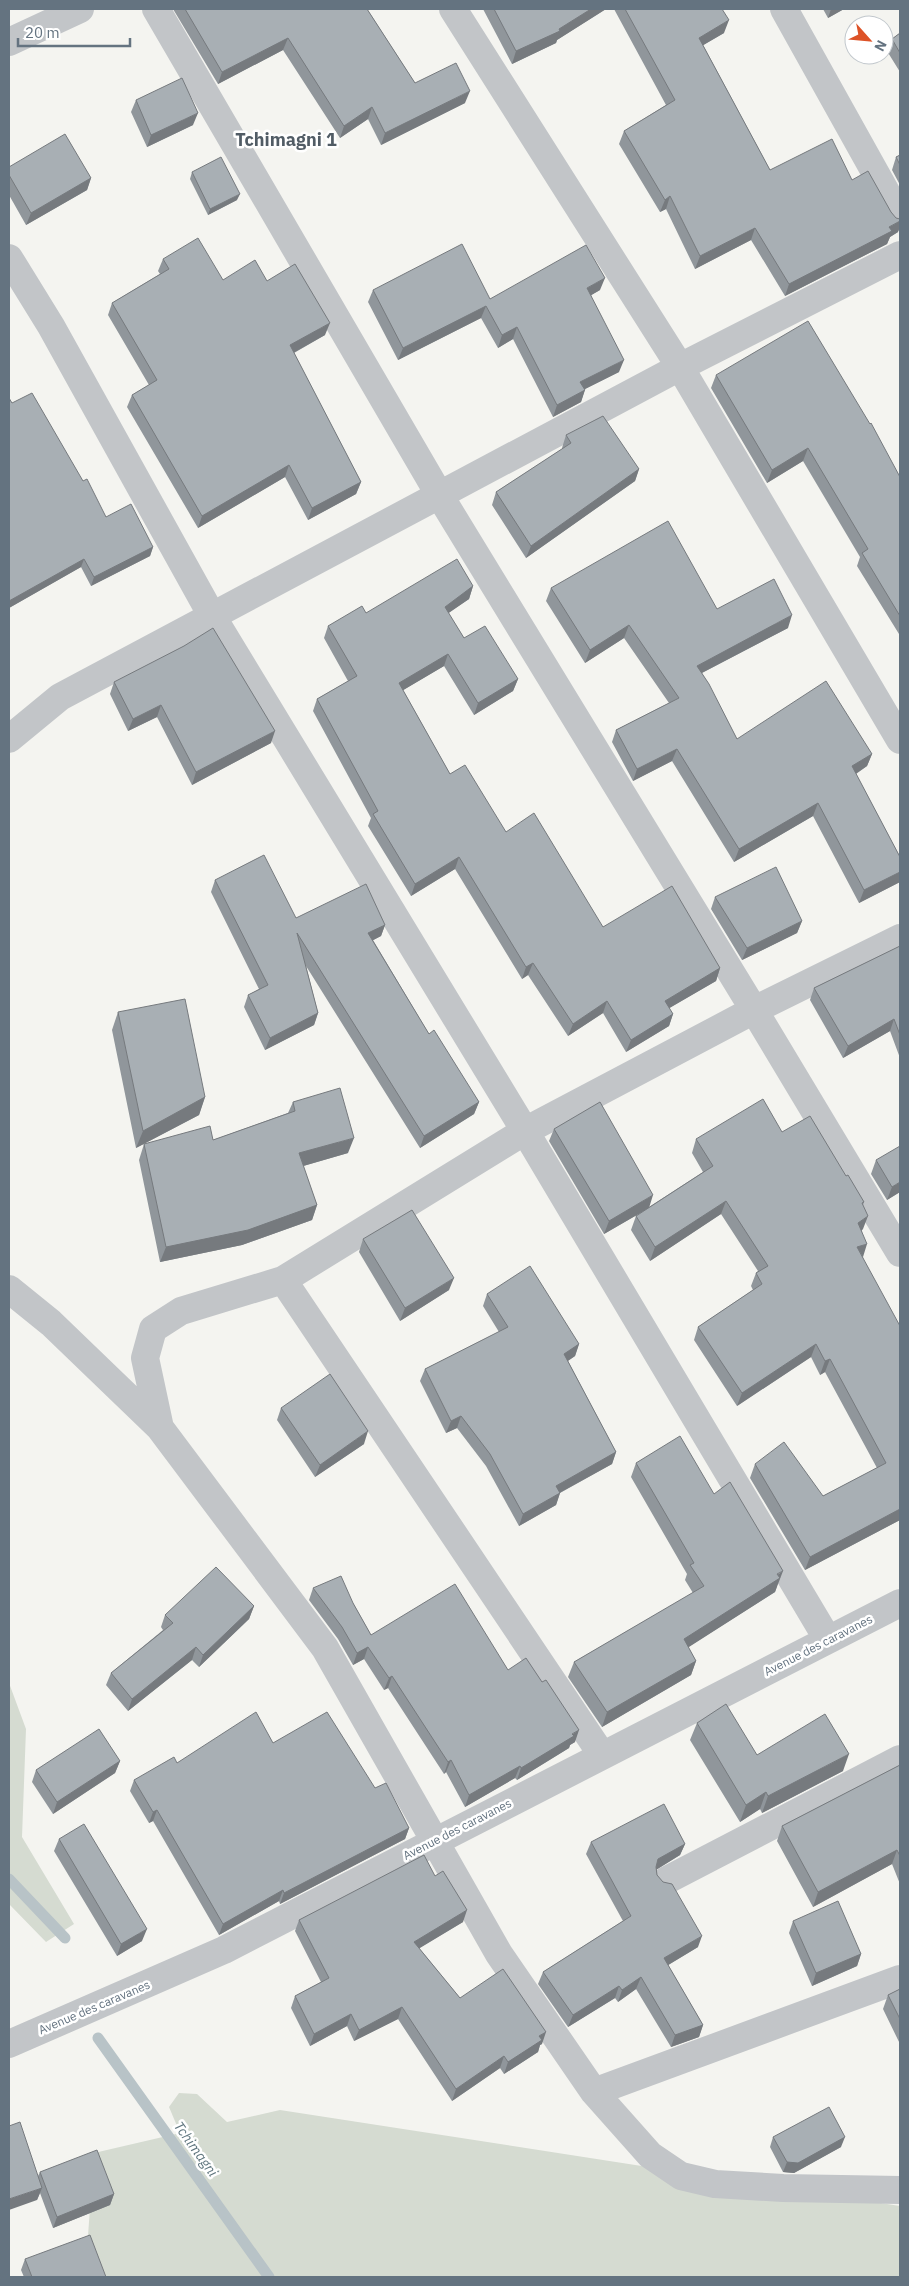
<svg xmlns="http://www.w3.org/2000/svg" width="909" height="2286" viewBox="0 0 909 2286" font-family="'IBM Plex Sans',sans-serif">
<rect width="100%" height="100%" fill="#f4f4f0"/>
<path fill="#d5dbd1" d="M9,1683L26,1729L22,1837L74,1924L46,1942L9,1904Z
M179,2093L197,2094L227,2122L280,2110L900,2206V2277H85L94,2153L180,2133L169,2107Z"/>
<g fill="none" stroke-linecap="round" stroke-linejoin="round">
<path stroke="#b8c3c7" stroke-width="11" d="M9,1879L65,1938
M98,2038L269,2277"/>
<path stroke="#c2c5c8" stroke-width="28" d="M156,9L440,496L754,1010L900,1253
M784,9L900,217
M9,42L80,9
M900,255L680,367L900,740
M9,258L51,326L212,616L525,1131L828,1640
M9,739L60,697L680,367L453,9
M283,1280L602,1755
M9,1289L51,1323L160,1428L325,1648L499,1954L594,2092L650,2155L681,2176L715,2184L783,2188L900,2190
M160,1428L145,1358L153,1329L181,1311L283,1280L525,1131L754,1010L900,938
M667,1880L900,1759
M9,2044L224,1950L900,1603
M594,2092L900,1979"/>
</g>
<path fill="#90969b" d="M173,9H367L415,83L465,103L381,145L368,119L340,138L283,50L218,84Z
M483,9H606L557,40L556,43L512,64Z
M614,9H722L724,33L703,45L770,170L852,180L898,232L890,237L887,244L785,296L751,240L695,269L666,209L660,212L619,144L624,131L666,105Z
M823,9H844L828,18Z
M900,33V72L887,51L892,39Z
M136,100L193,125L147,147L131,112Z
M900,155V185L892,170L896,157Z
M9,167L91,178L87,190L26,225L9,195Z
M192,172L237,200L208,215L190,179Z
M163,259L223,280L267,281L325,335L294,353L361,482L356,494L308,520L285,477L198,528L127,407L132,395L149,385L108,315L112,303L160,274L158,271Z
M373,290L490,299L600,290L591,295L619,372L585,389L581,402L553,417L513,339L498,348L481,318L398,360L368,302Z
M716,375L900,477V633L899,634L857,566L860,557L803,461L767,483L711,388Z
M9,398L12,403L83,481L106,517L153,547L150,556L91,586L81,567L9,608Z
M566,435L639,469L635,481L526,558L492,505L496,492L562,449V448Z
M473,586L469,599L448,613L464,638L518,679L513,691L474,715L444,666L403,690L450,774L506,832L603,927L720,968L716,981L669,1008L673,1014L669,1026L626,1052L603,1013L568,1036L528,975L522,979L455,869L411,896L368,826L371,818L313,711L317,699L348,681L324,638L328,626L366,613Z
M551,588L717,609L788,628L702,673L737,739L872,754L867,766L856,774L900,857V882L859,903L813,816L734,862L672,761L633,781L612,742L616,730L669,703L624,638L585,663L546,601Z
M114,682L271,743L192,785L157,717L128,731L110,694Z
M215,880L296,918L385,925L381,936L373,940L429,1034L479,1102L474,1114L420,1148L306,966L318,1013L314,1025L265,1050L244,1007L248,995L259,989L211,892Z
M715,897L802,921L797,933L742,960L711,909Z
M900,946V1058L890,1031L843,1058L810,1000L814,988Z
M118,1012L205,1097L199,1115L136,1148L112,1030Z
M293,1102L348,1153L303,1166L317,1205L312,1220L242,1245L160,1262L139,1160L144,1144L213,1140L288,1113Z
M554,1129L649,1207L703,1172L692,1153L696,1139L782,1132L846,1176L864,1202L863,1205V1229L862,1230L863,1257L900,1520L805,1570L750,1478L755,1464L823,1496L877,1468L825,1372L820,1375L811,1357L737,1406L694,1340L698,1327L753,1290L751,1286L756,1273L758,1271L721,1214L650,1261L631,1230L636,1216L647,1209L604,1234L549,1141Z
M876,1160L900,1192L887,1200L871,1174Z
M363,1239L449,1290L400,1321L359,1252Z
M487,1294L579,1344L575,1356L568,1361L616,1452L612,1464L560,1493L556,1505L519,1526L486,1466L457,1428L446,1433L420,1381L425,1369L499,1332L483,1306Z
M281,1408L364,1444L315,1477L277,1420Z
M636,1463L714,1494L777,1586L775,1592L688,1647L696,1661L691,1675L602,1727L568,1677L574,1662L693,1593L685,1580L687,1574L631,1477Z
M313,1588L353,1603L371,1635L508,1670L575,1742L570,1745L569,1748L517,1780L515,1778L465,1807L446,1772L444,1774L388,1688L384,1690L364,1659L353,1665L338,1639L309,1600Z
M254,1606L249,1619L199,1667L192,1660L128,1711L106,1685L111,1673L163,1630L161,1627L165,1615Z
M697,1723L757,1755L843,1771L762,1813L760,1809L740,1822L690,1740Z
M273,1743L375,1788L409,1828L405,1839L280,1904L279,1901L219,1935L153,1821L149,1823L130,1791L134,1780L177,1763Z
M120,1761L115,1773L53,1814L32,1782L36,1770Z
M900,1765V1884L892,1864L813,1907L777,1841L782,1826Z
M59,1839L142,1941L117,1956L54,1851Z
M591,1842L685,1844L680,1855L656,1870L657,1875L698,1947L668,1965L703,2025L699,2037L671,2047L636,1989L618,2002L615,1998L568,2027L538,1984L543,1972L623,1921L586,1854Z
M435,1876L463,1922L419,1948L460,1998L542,2044L540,2045L538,2052L504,2074L500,2068L452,2101L398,2019L354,2041L347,2026L310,2046L291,2008L295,1996L321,1982L295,1931L299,1920Z
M793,1921L861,1954L857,1966L812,1986L789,1933Z
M900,1989V2044L883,2009L888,1995Z
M773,2137L841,2147L794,2173L783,2172L770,2147Z
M40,2172L114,2194L110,2205L53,2228L40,2193L37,2200L38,2176Z
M25,2259L106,2277H24L21,2270Z"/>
<path fill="#767a7e" d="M591,9H606L557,40L556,43L512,64L516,51L559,29Z
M831,9H844L828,18Z
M729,20L724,33L695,50L699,38Z
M288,38L283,50L218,84L222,72Z
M470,91L465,103L381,145L385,133Z
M372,107L368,119L340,138L344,126Z
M198,113L193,125L147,147L151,135Z
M91,178L87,190L26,225L31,213Z
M240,194L237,200L208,215L210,209Z
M670,196L666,209L660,212L665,200Z
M900,221V227L898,232L890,237L887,244L785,296L789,284Z
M755,228L751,240L695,269L700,256Z
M605,278L600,290L583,300L587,288Z
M486,306L481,318L398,360L403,348Z
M330,323L325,335L286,357L290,345Z
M517,327L513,339L498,348L502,335Z
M624,360L619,372L575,394L580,382Z
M585,390L581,402L553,417L557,405Z
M808,448L803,461L767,483L772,470Z
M289,465L285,477L198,528L202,516Z
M639,469L635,481L526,558L531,546Z
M361,482L356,494L308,520L312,508Z
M153,547L150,556L91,586L94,577Z
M84,559L81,567L9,608V601Z
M473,586L469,599L440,619L445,607Z
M792,615L788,628L692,678L697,666Z
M629,625L624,638L585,663L590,650Z
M448,654L444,666L395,695L399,683Z
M518,679L513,691L474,715L478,703Z
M161,705L157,717L128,731L133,719Z
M275,731L271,743L192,785L196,772Z
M677,749L672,761L633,781L637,769Z
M872,754L867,766L848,779L852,766Z
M818,803L813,816L734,862L739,849Z
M459,857L455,869L411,896L415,884Z
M900,872V882L859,903L864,890Z
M802,921L797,933L742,960L747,948Z
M385,925L381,936L364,945L368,933Z
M533,963L528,975L522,979L526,967Z
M720,968L716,981L661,1013L665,1001Z
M607,1001L603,1013L568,1036L573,1024Z
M318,1013L314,1025L265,1050L270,1038Z
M673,1014L669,1026L626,1052L631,1040Z
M894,1019L890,1031L843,1058L848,1046Z
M205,1097L199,1115L136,1148L143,1131Z
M479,1102L474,1114L420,1148L424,1136Z
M354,1138L348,1153L293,1169L299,1153Z
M900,1182V1192L887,1200L892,1187Z
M653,1195L649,1208L604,1234L609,1221Z
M726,1201L721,1214L650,1261L655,1247Z
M317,1205L312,1220L242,1245L160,1262L166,1247Z
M868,1216L863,1229L854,1236L858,1223Z
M867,1244L863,1257L857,1247Z
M454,1278L449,1290L400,1321L405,1308Z
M579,1344L575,1356L560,1366L564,1354Z
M816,1344L811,1357L737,1406L742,1393Z
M830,1359L825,1372L820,1375L825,1361Z
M461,1416L457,1428L446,1433L451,1421Z
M368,1431L364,1444L315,1477L320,1465Z
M616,1452L612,1464L552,1497L556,1486Z
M560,1493L556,1505L519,1526L523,1514Z
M900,1509V1520L805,1570L810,1557Z
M783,1571L775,1592L678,1654L684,1639Z
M254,1606L249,1619L199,1667L203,1655Z
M196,1647L192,1660L128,1711L132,1699Z
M368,1647L364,1659L353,1665L357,1653Z
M696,1661L691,1675L602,1727L607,1712Z
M392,1676L388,1688L384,1690L389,1678Z
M579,1730L575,1742L570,1745L569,1748L517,1780L521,1768Z
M849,1754L843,1771L762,1813L768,1796Z
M451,1760L446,1772L444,1774L448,1762Z
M120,1761L115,1773L53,1814L57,1802Z
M520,1766L515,1778L465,1807L469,1795Z
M766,1792L760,1809L740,1822L746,1805Z
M157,1810L153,1821L149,1823L153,1812Z
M409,1828L405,1839L280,1904L284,1893Z
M685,1844L680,1855L654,1871L658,1859Z
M897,1850L892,1864L813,1907L818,1892Z
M283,1890L279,1901L219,1935L223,1924Z
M467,1910L463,1922L410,1954L414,1942Z
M147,1929L142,1941L117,1956L121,1944Z
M702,1936L698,1947L660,1970L664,1958Z
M861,1954L857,1966L812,1986L816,1973Z
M641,1977L636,1989L618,2002L622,1990Z
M619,1986L615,1998L568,2027L573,2015Z
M402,2007L398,2019L354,2041L359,2030Z
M351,2014L347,2026L310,2046L314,2034Z
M703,2025L699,2037L671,2047L675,2035Z
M546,2032L542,2044L540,2045L538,2052L504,2074L508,2062L539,2036Z
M504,2056L500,2068L452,2101L456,2089Z
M845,2137L841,2147L794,2173L783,2172L787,2162Z
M42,2188L37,2200L9,2210V2199Z
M114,2194L110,2205L53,2228L57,2217Z"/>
<path fill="#a8afb4" stroke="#767a7e" d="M185,9H367L415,83L456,63L470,91L385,133L372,107L344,126L288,38L222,72Z
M494,9H591L559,29L560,31L516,51Z
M625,9H722L729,20L699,38L770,170L832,139L852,180L868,171L891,212L896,218L900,219V221L889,227L892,231L789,284L755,228L700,256L670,196L665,200L624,131L675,100Z
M900,33V53L892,39Z
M182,78L198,113L151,135L136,100Z
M65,134L91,178L31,213L9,175V167Z
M900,155V165L896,157Z
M221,157L240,194L210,209L192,172Z
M198,238L223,280L255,260L267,281L295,264L330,323L290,345L361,482L312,508L289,465L202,516L132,395L157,380L112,303L169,269L163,259Z
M462,244L490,299L586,245L605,278L587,288L624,360L580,382L585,390L557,405L517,327L502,335L486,306L403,348L373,290Z
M808,321L870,424L871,423L900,477V616L862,553L868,549L808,448L772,470L716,375Z
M32,393L83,481L87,479L106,517L131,504L153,547L94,577L84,559L9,601V398L12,403Z
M603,416L639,469L531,546L496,492L571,443L566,435Z
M668,521L717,609L774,579L792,615L697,666L709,684L737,739L826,681L872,754L852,766L900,857V872L864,890L818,803L739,849L677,749L637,769L616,730L679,698L629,625L590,650L551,588Z
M457,559L473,586L445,607L464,638L485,626L518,679L478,703L448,654L399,683L450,774L465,765L506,832L534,813L603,927L672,886L720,968L665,1001L673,1014L631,1040L607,1001L573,1024L533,963L526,967L459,857L415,884L373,814L378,811L317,699L357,676L328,626L362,606L366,613Z
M213,628L275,731L196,772L161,705L133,719L114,682L184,646Z
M264,855L296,918L366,884L385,925L368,933L429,1034L434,1030L479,1102L424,1136L297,933L318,1013L270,1038L248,995L268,985L215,880Z
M776,867L802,921L747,948L715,897Z
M900,946V1035L894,1019L848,1046L814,988Z
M185,999L205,1097L143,1131L118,1012Z
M340,1088L354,1138L299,1153L317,1205L248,1230L166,1247L144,1144L210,1126L213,1140L295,1111L293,1102Z
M763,1099L782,1132L810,1116L846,1176L848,1175L864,1202L862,1203L868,1216L858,1223L867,1244L857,1247L900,1326V1509L810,1557L755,1464L784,1442L823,1496L886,1463L830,1359L825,1361L816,1344L742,1393L698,1327L762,1284L756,1273L768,1266L726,1201L655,1247L636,1216L713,1166L696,1139Z
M600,1102L653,1195L609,1221L554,1129Z
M900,1146V1182L892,1187L876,1160Z
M412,1210L454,1278L405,1308L363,1239Z
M530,1266L579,1344L564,1354L616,1452L556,1486L560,1493L523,1514L490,1454L461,1416L451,1421L425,1369L508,1327L487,1294Z
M330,1374L368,1431L320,1465L281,1408Z
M680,1436L714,1494L730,1482L783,1571L777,1574L780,1578L684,1639L696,1661L607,1712L574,1662L704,1586L690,1565L694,1563L636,1463Z
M216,1567L254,1606L203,1655L196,1647L132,1699L111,1673L173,1623L165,1615Z
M341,1576L353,1603L371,1635L455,1584L508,1670L526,1658L542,1682L546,1680L579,1730L572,1734L574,1736L521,1768L520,1766L469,1795L451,1760L448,1762L392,1676L389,1678L368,1647L357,1653L342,1627L313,1588Z
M726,1704L757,1755L825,1714L849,1754L768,1796L766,1792L746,1805L697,1723Z
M256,1712L273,1743L327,1712L375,1788L386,1783L409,1828L284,1893L283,1890L223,1924L157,1810L153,1812L134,1780L174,1757L177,1763Z
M99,1729L120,1761L57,1802L36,1770Z
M900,1765V1856L897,1850L818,1892L782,1826Z
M664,1804L685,1844L658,1859L656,1867L657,1875L663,1882L672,1884L702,1936L664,1958L703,2025L675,2035L641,1977L622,1990L619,1986L573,2015L543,1972L631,1916L591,1842Z
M84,1824L147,1929L121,1944L59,1839Z
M424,1855L435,1876L443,1871L467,1910L414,1942L460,1998L503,1969L546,2032L539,2036L542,2040L508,2062L504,2056L456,2089L402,2007L359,2030L351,2014L314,2034L295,1996L329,1978L299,1920Z
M838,1901L861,1954L816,1973L793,1921Z
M900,1989V2019L888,1995Z
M829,2107L845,2137L798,2163L787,2162L773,2137Z
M20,2122L42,2188L9,2199V2126Z
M97,2150L114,2194L57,2217L40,2172Z
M90,2235L106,2277H32L25,2259Z"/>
<g text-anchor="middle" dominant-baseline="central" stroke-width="5" stroke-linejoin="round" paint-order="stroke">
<g font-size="12" fill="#647380" stroke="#fff">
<text transform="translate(818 1645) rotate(-27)">Avenue des caravanes</text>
<text transform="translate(457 1829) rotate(-27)">Avenue des caravanes</text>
<text transform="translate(94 2007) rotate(-23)">Avenue des caravanes</text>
</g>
<g font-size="14" font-style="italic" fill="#5f757e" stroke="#fff">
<text transform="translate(196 2149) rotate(54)">Tchimagni</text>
</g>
<g font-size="18" font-weight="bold" fill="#515c65" stroke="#fff">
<text x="286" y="139">Tchimagni 1</text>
</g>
</g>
<rect width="909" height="2286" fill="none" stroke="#647380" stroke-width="20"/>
<g transform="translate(869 40) rotate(117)"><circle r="24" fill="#ffffff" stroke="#c1c7cc"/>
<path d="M0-4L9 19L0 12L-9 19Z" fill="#dd5227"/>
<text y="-8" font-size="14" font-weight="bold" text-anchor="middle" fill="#647380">N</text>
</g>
<path d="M18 38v8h112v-8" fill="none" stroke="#647380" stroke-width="2.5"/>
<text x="25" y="38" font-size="15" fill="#647380" stroke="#ffffff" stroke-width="4" paint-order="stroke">20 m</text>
</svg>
